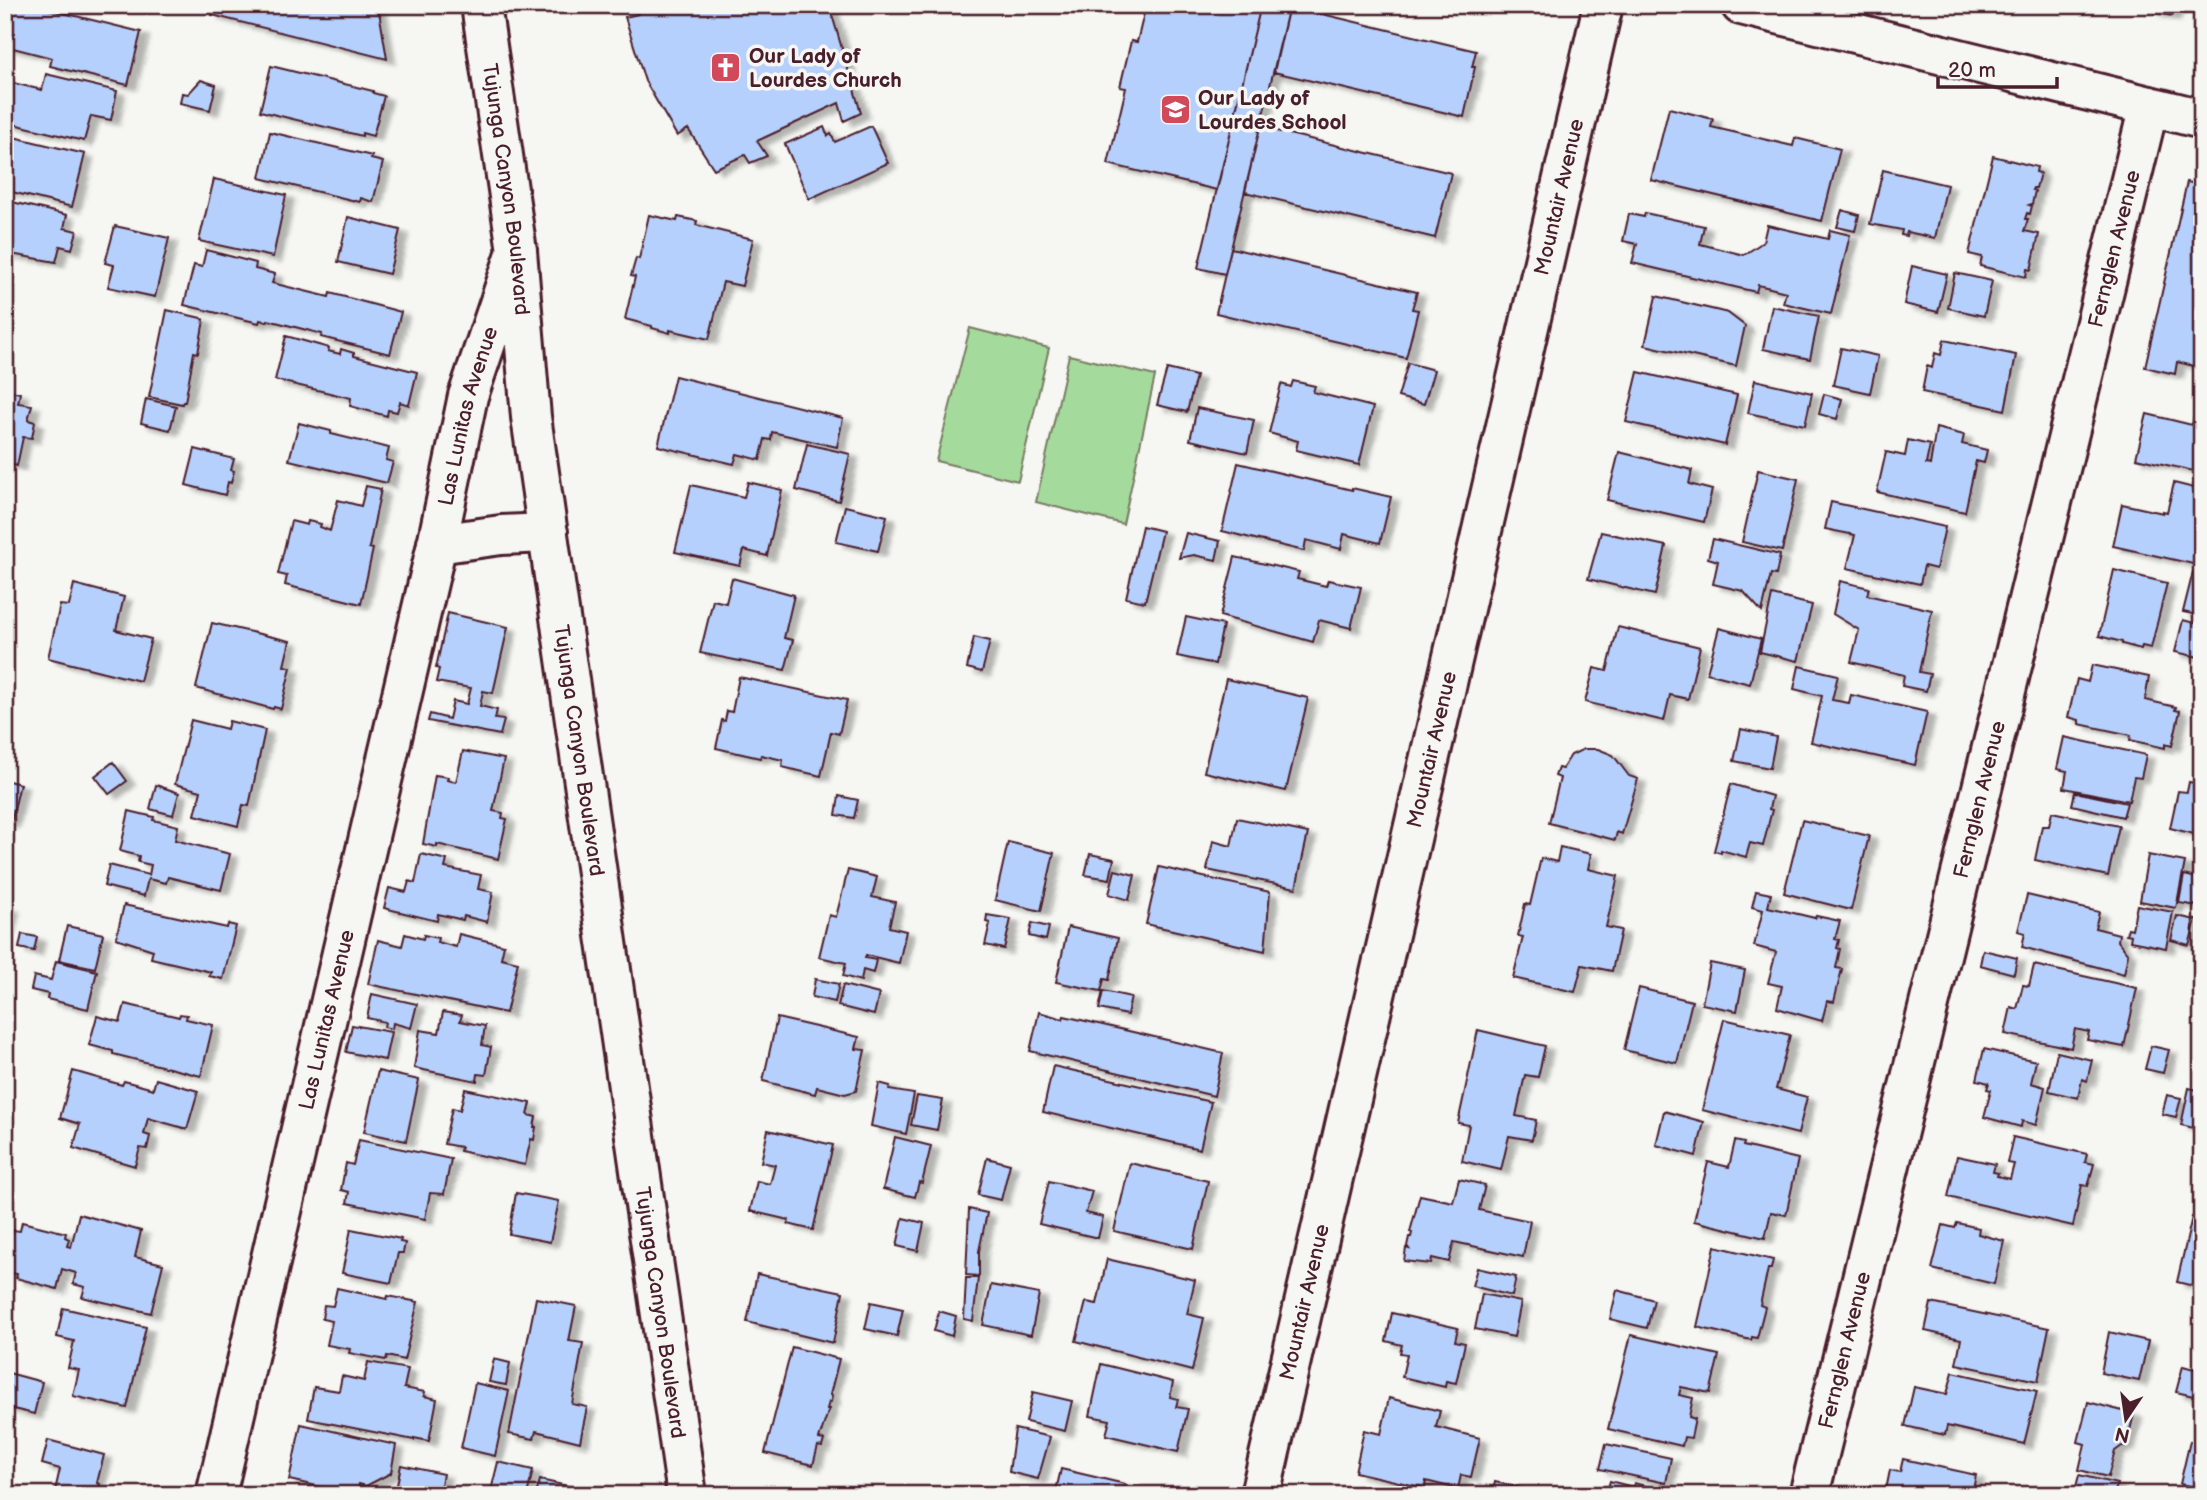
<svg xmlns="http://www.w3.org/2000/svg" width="2207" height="1500" viewBox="0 0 2207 1500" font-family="'Balsamiq Sans',sans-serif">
<defs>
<filter id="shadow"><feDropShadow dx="8" dy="4.5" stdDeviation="2" flood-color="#0004"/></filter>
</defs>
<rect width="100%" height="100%" fill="#f6f6f2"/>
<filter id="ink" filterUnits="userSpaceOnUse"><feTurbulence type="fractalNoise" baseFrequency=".0143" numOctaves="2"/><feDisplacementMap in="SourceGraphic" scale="14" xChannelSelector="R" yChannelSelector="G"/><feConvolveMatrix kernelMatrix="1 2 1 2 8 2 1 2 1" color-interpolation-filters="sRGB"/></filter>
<g filter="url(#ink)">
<path fill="#a5da9d" stroke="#787c64" stroke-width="2" d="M970,328L1049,348L1018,481L936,461Z
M1069,355L1155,376L1123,524L1036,502Z"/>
<path fill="#b6d0fe" stroke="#4a1f2b" stroke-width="2" filter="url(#shadow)" d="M8,5H31L141,32L128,85L50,66L52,58L5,46V15Z
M214,5H378L387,59L212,15Z
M635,5H836L830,8L861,113L844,121L839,103L757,141L767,156L750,163L745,155L714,169L688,129L677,136L645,81L625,17L638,14Z
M1146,5H1261L1217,190L1108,164L1126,88L1120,87L1131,41L1137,42Z
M1261,5L1289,6L1225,274L1198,268Z
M2149,5H2175L2172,16L2154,12V9L2149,8Z
M1289,6L1476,51L1472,67H1475L1464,117L1274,72Z
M271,66L373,91V93L384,96L373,136L362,133V136L260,111Z
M46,74L117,91L111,120L91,116L84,141L5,122V81L42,90Z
M201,80L216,85L210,110L180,103L182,93L188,94Z
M1669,108L1713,119L1711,127L1793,146L1795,138L1840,149L1822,221L1651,180Z
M871,126L888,163L809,199L785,144L824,127L828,136L831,134L835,142Z
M1260,127L1451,173L1435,238L1245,192Z
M270,132L372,156L371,159L383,162L373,202L361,198L360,202L260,178Z
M5,135L85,154L72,207L8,191L10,184L5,183Z
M1993,156L2037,167L2036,172L2040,173L2036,188H2033L2032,190L2035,191L2032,204L2029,205L2032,206L2030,214L2027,213L2025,219H2028L2024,231L2039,234L2031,270L2027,269L2026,277L1980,266L1982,257L1969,254Z
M1883,170L1947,185L1935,238L1907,232L1906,236L1901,235L1902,230L1870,224Z
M214,179L286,195L273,257L199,241Z
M2187,182L2202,185V273L2198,272L2194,288L2202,290V368L2177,362L2175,374L2145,367Z
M8,201L67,215L64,228L77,231L72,249L60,246L56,262L5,253V203L8,204Z
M1842,210L1859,215L1855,231L1837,227Z
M1645,213L1704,226L1700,244L1744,255L1763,242L1767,225L1828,239L1830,230L1850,235L1831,314L1783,303L1786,292L1758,285L1756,292L1632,263L1637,244L1623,241L1629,214L1644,217Z
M649,215L677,221L678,217L697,221L696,225L753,239L742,286L723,282L709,339L670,330V333L652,328V326L625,319L635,277L631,276L636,258L639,259Z
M348,217L400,230L389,274L338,262Z
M115,226L169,238L155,297L108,287L114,265L105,263Z
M1231,248L1417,292L1412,309L1418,310L1406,358L1216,313Z
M206,250L256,263L255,269L275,274L272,283L329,297L330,293L401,312L390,354L321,337L322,334L268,320L267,322L260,320L259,323L184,305L194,265L202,267Z
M1912,266L1947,274L1938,312L1904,304Z
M1955,273L1992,281L1984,316L1948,308Z
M1656,296L1728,313L1745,326L1736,366L1645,345Z
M1772,306L1819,316L1810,359L1763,349Z
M167,310L201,318L204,320L198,353L194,352L185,402H183L182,404L149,397Z
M286,336L329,348L328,351L340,354L341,349L354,353V356L417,372L409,405L400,402L397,412L388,410L387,416L350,406L351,398L275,380Z
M1944,340L2016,355L2005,410L1922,392L1927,366L1932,368L1935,353L1941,355Z
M1841,348L1878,356L1870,393L1833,385Z
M1408,363L1434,370L1424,404L1398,397Z
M1167,369L1196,376L1187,412L1157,405Z
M1638,372L1737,395L1725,445L1626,422Z
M675,376L843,418L837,447L772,432L771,440L765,439L760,460L737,454L734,464L658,446Z
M1755,380L1812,393L1805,425L1748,413Z
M1293,381L1315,386L1313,392L1373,407L1359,465L1296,450L1298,441L1269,433L1281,384L1291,387Z
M5,390L20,393L18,403L32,405L28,420L35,422L32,438L23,437L17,466L5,463Z
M2200,390L2202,391V473L2136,458L2147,414L2192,425Z
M1824,394L1842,399L1837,419L1819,414Z
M146,399L176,406L170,430L141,423Z
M1197,408L1254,420L1247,453L1190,440Z
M299,423L331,431V434L389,448L386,460L393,462L387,483L289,460Z
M1936,428L1964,435L1962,444L1987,450L1984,463L1976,461L1965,512L1877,492L1886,452L1905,456L1908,440L1930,445L1926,464L1930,465Z
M807,444L850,454L839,501L796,490Z
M195,449L234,459L231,470L234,471L231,483L228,482L225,495L186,485Z
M1619,452L1692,470L1689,484L1712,490L1704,522L1607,500Z
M1238,463L1352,490V488L1391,497L1380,543L1344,534L1341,549L1306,540L1304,551L1222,531Z
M1758,470L1798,479L1782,551L1742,542Z
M748,482L782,490L767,556L744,550L740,566L675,552L691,485L744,497Z
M2174,483L2202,490V566L2113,546L2122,504L2163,513V511L2167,512Z
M366,486L381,489L369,548L373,549L361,604L285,585L287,576L278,574L291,521L307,525L308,521L321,524L320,527L330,531L338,500L361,506Z
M1831,502L1945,527L1936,569L1924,566L1920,584L1847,568L1855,535L1825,529Z
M845,506L887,516L878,551L836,542Z
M1142,526L1162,531L1145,602L1126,598Z
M1601,532L1666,546L1655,595L1588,579Z
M1186,533L1220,541L1216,560L1194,555L1179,558Z
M1713,539L1780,555L1776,575L1771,574L1762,612L1743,591L1713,584L1718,561L1708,558Z
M1235,557L1299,572L1297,579L1326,586L1328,580L1361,587L1351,628L1319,620L1313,642L1220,616Z
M2114,570L2167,583L2151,648L2142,646L2141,649L2122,644V642L2099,636Z
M2193,572L2202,574V616L2183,612Z
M732,578L794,595L784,638L793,640L785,670L700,653L713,600L726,603Z
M1840,581L1869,588L1867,595L1932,610L1919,672L1930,674L1926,691L1902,686L1904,675L1851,662L1859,630L1833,614Z
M74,584L124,597L116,630L151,639L140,681L48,658L60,605L69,606Z
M1772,595L1812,605L1798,661L1760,652Z
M448,613L508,627L493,693L483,691L480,706L497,710L495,719L504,720L500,735L428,721L430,714L449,719L453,701L467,704L471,688L436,682L439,669L436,668Z
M1186,617L1223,625L1215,664L1177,656Z
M2183,620L2202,625L2199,657L2175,652Z
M212,623L290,641L284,666L291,667L281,709L274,707L273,709L196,688Z
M1618,627L1700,647L1688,699L1670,695L1664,721L1585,702L1594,668L1607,671Z
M1719,628L1761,639L1750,684L1707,673Z
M974,637L990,641L982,672L967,668Z
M2092,665L2149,677L2145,700L2176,707L2175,710L2180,711L2172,746L2165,744V748L2130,740L2131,735L2079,724V720L2068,717L2077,679L2088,682Z
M1799,666L1838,675L1832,700L1849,703L1851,695L1927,712L1915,765L1811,742L1822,696L1794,689Z
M739,677L847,700L839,734L831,732L821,776L782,767L783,760L761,755L760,758L716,748L722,720L725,721L727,711L732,712Z
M1226,679L1308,698L1286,791L1204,772Z
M191,720L227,729L229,721L265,730L249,806L243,805L238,826L195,815L201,791L175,784Z
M1741,729L1776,737L1770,768L1734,761Z
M2064,737L2146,755L2141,778L2134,777L2129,801L2064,788L2067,771L2057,769Z
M1584,749H1598L1613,755L1629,776L1638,779L1622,834L1617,832L1615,840L1549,823L1560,778L1555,776L1558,768L1562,769L1571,755Z
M463,751L504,759L493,811L503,813L502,818L507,819L498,859L437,844V847L423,844L435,775L448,777L447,780L456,782Z
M113,762L127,781L109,794L95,776Z
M5,780L20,784L11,823L5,822Z
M2189,782L2202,784V836L2170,828L2178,791L2187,792Z
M1731,784L1772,796L1769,809L1772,810L1763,846L1750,843L1746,857L1721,850V853L1714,851Z
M156,785L179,793L173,815L150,809Z
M2075,792L2127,803L2123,817L2072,805Z
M839,796L858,800L854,818L836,815Z
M129,811L154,817L153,820L178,826L175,840L230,854L221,890L168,877L166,883L148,879L144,896L104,886L109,865L149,875L151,865L138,862L139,856L120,851Z
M2052,812L2119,826L2108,876L2035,860L2042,826H2049Z
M1237,818L1308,833L1296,888L1207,870L1213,841L1231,846Z
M1802,820L1869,836L1851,910L1784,893Z
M1008,842L1054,853L1041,911L995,900Z
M1560,847L1591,854L1588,869L1618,876L1606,927L1621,930L1612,971L1582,965L1575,992L1513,978L1523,937L1518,936L1525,904L1530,905L1541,858L1557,862Z
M421,854L447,860L445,868L481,875L478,889L493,892L487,922L464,916L463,920L438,914L437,921L384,908L389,888L406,892L409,881L415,883Z
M1090,854L1114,859L1110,879L1085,875Z
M2148,855L2185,862L2176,908L2140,901Z
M1159,867L1270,892L1265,951L1146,924Z
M848,870L877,877L872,897L895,902L889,927L906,931L899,963L866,955L865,958L876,960L873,973L863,970L861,981L843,976L846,963L819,957L829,915L836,917Z
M1115,870L1135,875L1129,900L1109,894Z
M2184,875L2202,879L2198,906L2179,903Z
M1756,891L1771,894L1768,907L1815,918L1816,916L1840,921L1835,939L1839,940L1837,948L1840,949L1836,968L1842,969L1834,1002L1827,1001L1822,1021L1777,1008L1782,986L1768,983L1776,952L1754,946L1763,910L1752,907Z
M2027,895L2099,912L2095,928L2119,934L2118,941L2128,954L2124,974L2022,947L2025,933L2018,931Z
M124,905L227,928L228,924L236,926L223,979L209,976L211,972L151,958L153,950L116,938Z
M2137,905L2173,912L2166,948L2130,941L2131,935L2126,934L2128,928L2132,929Z
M5,907L11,908L5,932Z
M987,915L1011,919L1004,949L985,945L990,923L986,922Z
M2177,916L2196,920L2189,945L2171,940Z
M1032,923L1049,927L1046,940L1029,936Z
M67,926L103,934L95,968L59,960Z
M1068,927L1118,938L1109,980L1104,979L1101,991L1056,982Z
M22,934L37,937L34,951L19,948Z
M405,934L423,939L424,935L438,938L437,942L456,947L459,934L504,945L501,958L518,962L506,1013L368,984L378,940L402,946Z
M1983,950L2017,958L2014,974L1980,965Z
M56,961L97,971L88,1009L47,999L48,994L31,990L34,976L51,980Z
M1710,963L1745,970L1737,1011L1702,1004Z
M2034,965L2137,988L2124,1047L2087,1040L2089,1032L2075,1029L2071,1048L2005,1034L2011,1007L2017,1009L2023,985L2029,986Z
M815,979L839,984L835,1002L812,997Z
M843,985L879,994L874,1015L838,1006Z
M1639,988L1692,1001L1677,1063L1624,1050Z
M1103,991L1131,997L1127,1015L1099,1009Z
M372,994L417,1004L411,1028L393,1023L392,1029L384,1027L385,1022L367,1018Z
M125,1004L179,1017L180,1014L187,1015L186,1019L213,1025L201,1076L113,1054V1051L89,1045L97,1016L120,1022Z
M443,1012L462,1015L460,1021L485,1026L482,1045L491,1047L486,1075L478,1074L477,1081L414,1068L420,1030L439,1033Z
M1039,1012L1063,1019L1064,1016L1223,1053L1214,1096L1030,1051Z
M777,1018L859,1037L856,1049L865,1050L856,1091L845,1094L817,1087L815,1094L763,1081Z
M1724,1019L1790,1035L1776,1089L1807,1097L1798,1134L1702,1110Z
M352,1025L391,1032L385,1060L346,1052Z
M1478,1030L1545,1046L1538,1077L1525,1075L1516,1116L1536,1120L1532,1140L1509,1136L1501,1170L1462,1161L1469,1125L1458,1123Z
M2151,1046L2169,1050L2163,1073L2145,1069Z
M1984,1049L2036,1061L2031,1083L2045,1087L2036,1125L2022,1121L2021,1127L1984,1117L1991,1090L1987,1089L1989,1083L1977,1080Z
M2057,1052L2092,1060L2087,1081L2082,1079L2078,1098L2049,1091Z
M1053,1066L1211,1102L1200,1149L1043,1112Z
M73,1071L122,1085L124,1081L153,1089L156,1079L198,1091L187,1129L148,1118L144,1134L150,1136L147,1149L140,1148L135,1166L73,1148L80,1124L60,1118Z
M378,1071L419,1080L406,1141L364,1132Z
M879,1083L890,1086L889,1090L914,1094L906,1134L871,1126Z
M2189,1088L2202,1091V1130L2181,1125Z
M465,1089L531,1103L528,1115L536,1117L534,1127H536L534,1140L531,1139L525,1165L460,1151L461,1147L444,1144L452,1108L460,1110Z
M2167,1095L2181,1098L2176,1117L2162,1114Z
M917,1096L943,1100L937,1130L911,1125Z
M1664,1111L1704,1122L1696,1156L1656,1145Z
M768,1130L833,1145L813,1230L788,1224L789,1220L750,1211L757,1181L770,1184L775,1165L761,1162Z
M895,1137L931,1146L922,1183L919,1182L915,1197L883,1189Z
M2013,1137L2087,1154L2085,1162L2094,1164L2088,1186L2082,1185L2073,1226L1948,1197L1957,1156L1995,1164L1993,1172L1998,1173L1997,1176L2010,1179L2014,1164L2007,1163Z
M359,1140L451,1159L444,1194L430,1193L425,1219L347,1203L349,1192L341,1190L346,1163L353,1165Z
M1735,1141L1744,1143L1743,1146L1798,1159L1786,1215L1771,1212L1765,1238L1694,1221L1708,1162L1729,1167Z
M987,1158L1010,1164L1001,1200L978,1195Z
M1130,1163L1208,1181L1193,1249L1114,1231Z
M1459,1179L1485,1185L1479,1210L1530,1221L1523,1257L1454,1242L1449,1262L1432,1258L1431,1264L1404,1261L1406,1248L1409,1249L1407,1246L1409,1237H1411L1412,1233L1410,1232L1420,1195L1453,1202Z
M1049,1181L1092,1191L1086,1213L1103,1217L1098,1238L1039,1224Z
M516,1193L559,1201L550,1242L509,1234Z
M969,1209L987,1213L979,1251V1276L966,1275Z
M79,1214L141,1231L135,1257L163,1264L151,1313L82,1297L85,1287L73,1284L76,1273L62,1269L57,1289L16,1278L17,1274L5,1272L13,1230L20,1231L22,1222L66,1233L65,1237L69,1239L67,1246L71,1247Z
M2192,1217L2202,1219V1288L2177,1282Z
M903,1218L924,1223L918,1251L897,1246Z
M1957,1223L1979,1228L1978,1234L2004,1241L1994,1284L1932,1269L1943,1225L1955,1228Z
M351,1229L401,1239L400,1242L405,1243L403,1253H398L391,1283L342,1273Z
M1715,1246L1773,1260L1771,1269H1768L1760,1305L1765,1307L1757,1338L1752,1337L1751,1340L1697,1327Z
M1107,1259L1195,1280L1187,1314L1204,1318L1192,1371L1076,1341L1086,1302L1097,1304Z
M1477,1268L1516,1277L1512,1296L1472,1286Z
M757,1274L843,1292L833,1343L747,1322Z
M966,1278H978L973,1321L964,1319Z
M991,1285L1039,1294L1031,1335L983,1325Z
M337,1288L387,1299L388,1296L418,1302L404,1360L387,1356L386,1360L349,1353L350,1349L327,1345L332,1321L322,1319L324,1305L333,1306Z
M1617,1290L1654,1300L1647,1328L1610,1319Z
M1482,1294L1521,1302L1514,1337L1475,1329Z
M536,1298L576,1306L569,1341L583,1343L572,1404L587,1407L580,1442L536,1431L534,1439L509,1434Z
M871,1302L903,1309L897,1336L865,1329Z
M1931,1303L2049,1328L2038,1381L1956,1364L1961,1339L1925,1331Z
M63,1308L146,1327L127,1408L73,1396L79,1370L68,1368L74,1341L57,1337Z
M939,1311L956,1316L952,1336L934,1331Z
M1392,1313L1458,1328L1455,1341L1465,1343L1456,1383L1446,1381L1445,1387L1402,1377L1407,1354L1400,1353L1402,1345L1386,1341Z
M2109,1332L2148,1341L2139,1381L2101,1373Z
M1631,1335L1719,1355L1710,1393L1681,1387L1679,1395L1693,1398L1689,1417L1695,1419L1691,1438L1684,1437L1682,1446L1608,1429Z
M792,1347L839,1359L830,1395L832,1396L831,1402H829L827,1409H829L819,1439L824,1440L822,1447L818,1446L813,1465L765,1453Z
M494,1359L510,1363L506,1385L489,1382Z
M368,1362L408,1369L404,1388L425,1392L424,1396L437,1399L429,1441L414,1438V1440L308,1419L314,1387L339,1391L342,1376L364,1381Z
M1101,1364L1173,1382L1170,1397L1178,1399L1176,1407L1188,1409L1178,1452L1106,1435L1110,1420L1090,1416Z
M2183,1366L2202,1371V1398L2176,1392Z
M5,1372L42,1382L34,1414L5,1407Z
M1953,1372L2037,1391L2024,1444L1947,1426L1945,1435L1905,1426L1914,1387L1947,1394Z
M475,1383L509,1391L495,1456L461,1448Z
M1033,1392L1072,1401L1065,1431L1026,1422Z
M1389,1398L1440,1411L1436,1427L1480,1438L1471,1477L1461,1475L1458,1489L1426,1481L1425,1488L1355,1472L1364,1430L1381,1434Z
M2088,1402L2134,1414L2126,1446H2122L2115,1451L2108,1477L2079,1470L2085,1444L2078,1442Z
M301,1424L396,1445L391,1473L366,1486L359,1484L357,1495L289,1480Z
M1015,1429L1050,1437L1038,1479L1009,1472Z
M48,1440L104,1455L97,1483L100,1484L97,1495H54L60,1469L42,1464Z
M2190,1441L2202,1444V1489L2180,1484Z
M1606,1444L1671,1458L1666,1483L1600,1469Z
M1903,1459L1976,1475L1972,1495H1885L1890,1470L1900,1472Z
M498,1462L533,1470L527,1495H490Z
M401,1465L443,1474L439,1495H395Z
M1061,1469L1125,1484L1122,1495H1055Z
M2079,1475L2117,1484L2114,1495H2074Z
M540,1480L595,1492L594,1495H536Z
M1610,1481L1633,1487L1634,1483L1680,1495H1606Z
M1495,1482L1534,1491L1533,1495H1492Z"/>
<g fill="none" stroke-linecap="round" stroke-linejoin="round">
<defs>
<g id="street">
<path d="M437,544L501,535L548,533"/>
<path id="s1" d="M216,1495L437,544L468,396L517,251"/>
<path id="s2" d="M1260,1495L1603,5"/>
<path id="s3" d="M1809,1495L2149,106"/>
</g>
<g id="secondary">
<path id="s4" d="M481,5L517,251L531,417L687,1495"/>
<path d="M1741,5L2202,119"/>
</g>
</defs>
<use href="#street" stroke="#4a1f2b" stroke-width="44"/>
<use href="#secondary" stroke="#4a1f2b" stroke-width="44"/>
<use href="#street" stroke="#f6f6f2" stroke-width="38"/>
<use href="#secondary" stroke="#f6f6f2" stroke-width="38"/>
</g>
</g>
<defs>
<symbol id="church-square" viewBox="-11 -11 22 22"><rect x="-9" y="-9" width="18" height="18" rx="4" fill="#d1495b" stroke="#f6f6f2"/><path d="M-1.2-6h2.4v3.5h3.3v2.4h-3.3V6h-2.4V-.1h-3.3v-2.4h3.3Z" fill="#fff"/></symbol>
<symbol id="school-square" viewBox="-11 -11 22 22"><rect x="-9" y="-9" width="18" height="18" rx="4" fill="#d1495b" stroke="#f6f6f2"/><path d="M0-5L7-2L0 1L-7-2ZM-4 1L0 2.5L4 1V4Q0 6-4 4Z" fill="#fff"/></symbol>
</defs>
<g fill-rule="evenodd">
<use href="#church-square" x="708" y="50" width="35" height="35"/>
<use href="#school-square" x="1158" y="92" width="35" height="35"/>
</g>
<g text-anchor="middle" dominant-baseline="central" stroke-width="7" stroke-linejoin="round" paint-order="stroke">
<g font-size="21" font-weight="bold" fill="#4a1f2b" stroke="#f6f6f2" text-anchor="start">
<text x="749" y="56">Our Lady of<tspan x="749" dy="24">Lourdes Church</tspan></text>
<text x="1198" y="98">Our Lady of<tspan x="1198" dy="24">Lourdes School</tspan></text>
</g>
<g font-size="21" fill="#4a1f2b" stroke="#f6f6f2">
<text stroke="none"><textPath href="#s4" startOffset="186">Tujunga Canyon Boulevard</textPath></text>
<text stroke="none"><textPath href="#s2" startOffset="1332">Mountair Avenue</textPath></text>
<text stroke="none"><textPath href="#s3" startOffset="1283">Fernglen Avenue</textPath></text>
<text stroke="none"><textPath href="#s1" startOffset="1108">Las Lunitas Avenue</textPath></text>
<text stroke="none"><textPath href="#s2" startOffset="765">Mountair Avenue</textPath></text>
<text stroke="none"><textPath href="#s4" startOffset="752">Tujunga Canyon Boulevard</textPath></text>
<text stroke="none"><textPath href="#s3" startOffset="716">Fernglen Avenue</textPath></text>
<text stroke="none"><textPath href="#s1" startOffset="488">Las Lunitas Avenue</textPath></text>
<text stroke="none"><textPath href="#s2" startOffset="198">Mountair Avenue</textPath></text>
<text stroke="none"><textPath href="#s4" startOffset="1320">Tujunga Canyon Boulevard</textPath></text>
<text stroke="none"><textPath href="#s3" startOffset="149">Fernglen Avenue</textPath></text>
</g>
</g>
<rect width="2207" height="1500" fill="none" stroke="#f6f6f2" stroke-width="28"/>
<rect x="14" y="14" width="2179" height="1472" fill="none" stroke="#4a1f2b" stroke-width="2.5" filter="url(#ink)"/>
<g transform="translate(2126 1419) rotate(193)" stroke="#f6f6f2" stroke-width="5" paint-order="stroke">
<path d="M0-5L12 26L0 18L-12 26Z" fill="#4a1f2b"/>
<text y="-10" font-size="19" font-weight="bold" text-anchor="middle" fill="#4a1f2b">N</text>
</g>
<path d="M1938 77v10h119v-10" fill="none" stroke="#4a1f2b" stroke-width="3.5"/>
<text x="1948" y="77" font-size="21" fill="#4a1f2b" stroke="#f6f6f2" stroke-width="5" paint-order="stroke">20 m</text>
</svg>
